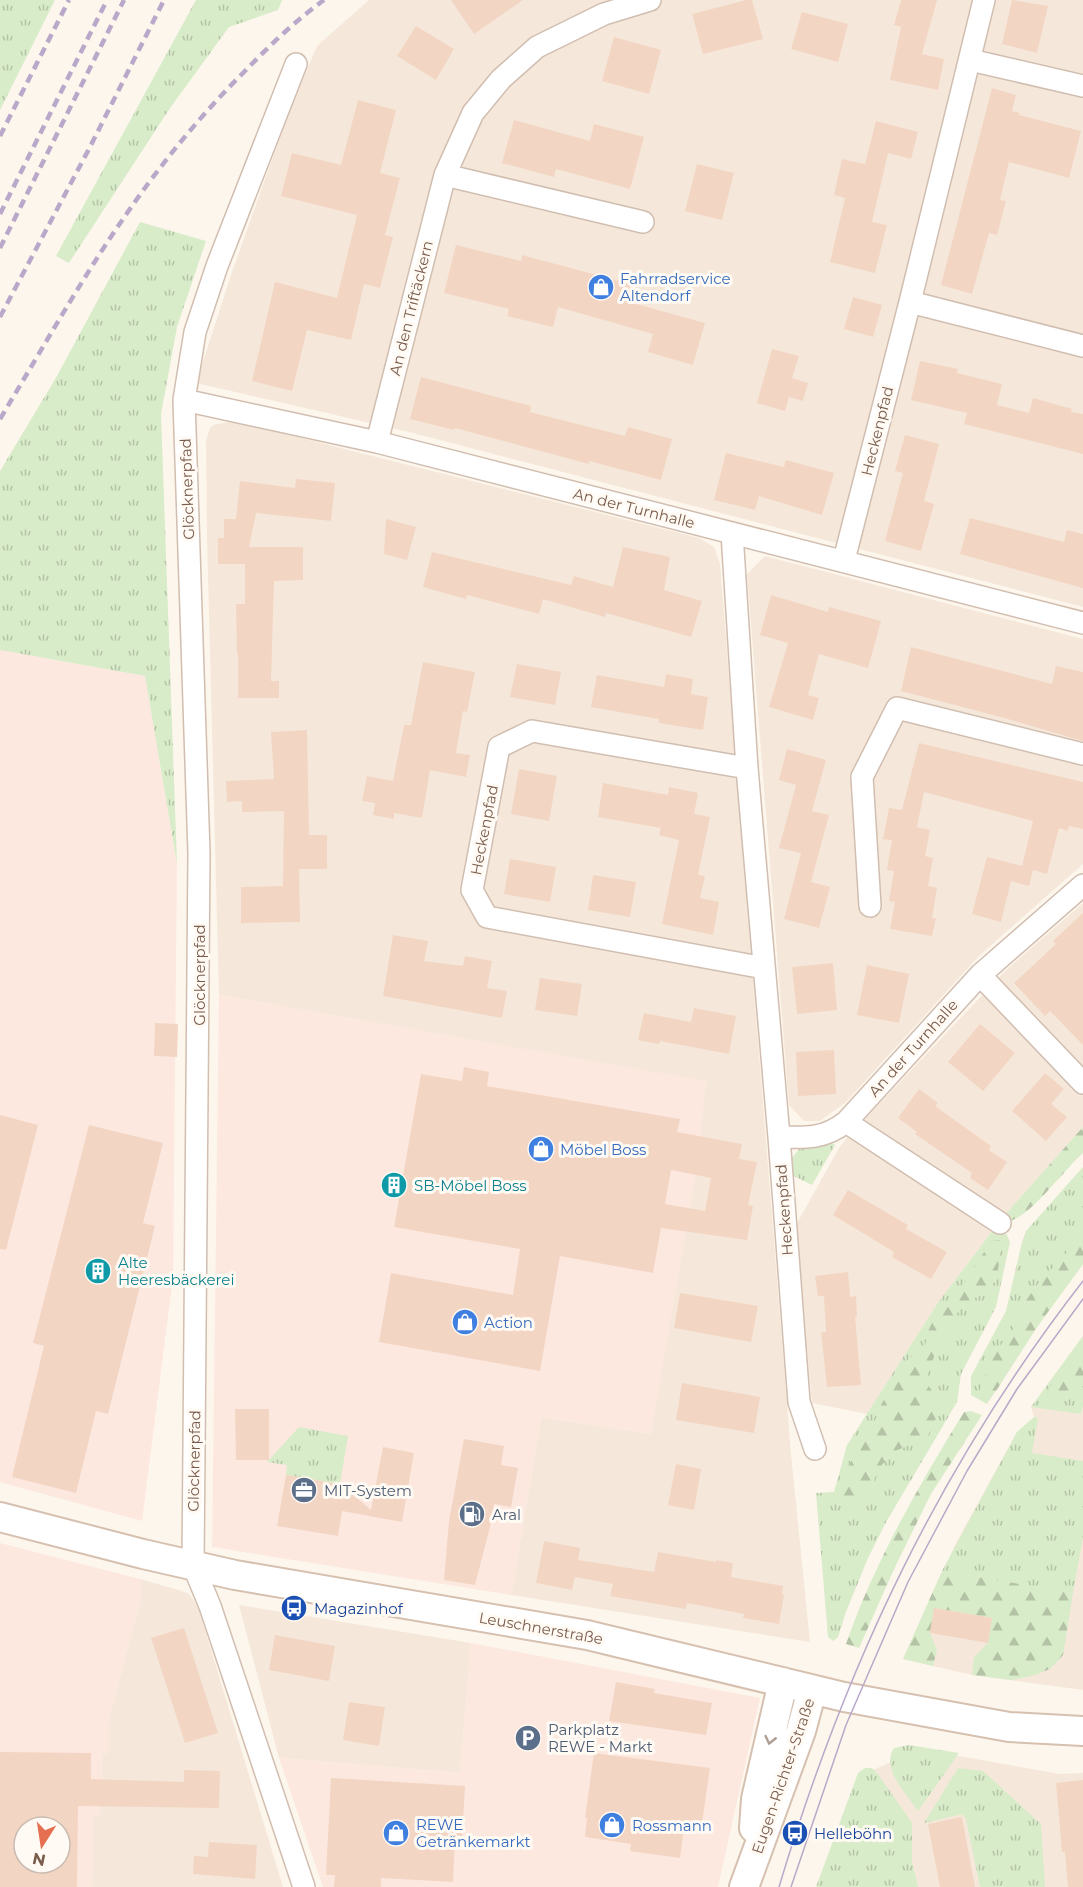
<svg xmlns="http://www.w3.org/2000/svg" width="1083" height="1887" viewBox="0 0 1083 1887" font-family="Montserrat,sans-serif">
<defs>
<pattern id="grass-tufts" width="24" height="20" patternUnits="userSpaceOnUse" patternTransform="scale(1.5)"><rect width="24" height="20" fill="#d8ecc9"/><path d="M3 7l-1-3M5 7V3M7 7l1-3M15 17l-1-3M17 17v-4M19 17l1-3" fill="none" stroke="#b4c2a5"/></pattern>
<pattern id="forest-firs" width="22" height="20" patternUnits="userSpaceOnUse" patternTransform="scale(1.5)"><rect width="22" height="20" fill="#d8ecc9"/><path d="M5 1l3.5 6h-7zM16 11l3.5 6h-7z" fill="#b4c2a5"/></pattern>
</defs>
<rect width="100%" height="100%" fill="#fdf6ec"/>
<path fill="#f5e8da" d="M369,0H1083V607L409,432L196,383L232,272L289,112L317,46Z
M233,421L699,538L714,547L720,564L791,1454L810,1642L511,1595L541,1417L651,1434L706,1082L219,995L207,538L206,441L210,428L214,425Z
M765,556L1083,639V864L978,957L846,1102L820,1121H804L789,1105L747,574Z
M1083,903V1127L1002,1218L937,1304L867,1414L812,1403L796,1225L839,1148L847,1138L1004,972Z
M1083,1336V1690L972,1675L903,1659L956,1543L1017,1432L1034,1417L1031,1407Z
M140,1579L182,1591L189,1594L198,1607L283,1887H92L93,1816H100L102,1754H108V1722L142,1594Z
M239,1605L471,1643L460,1773L279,1758Z
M920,1749L1060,1774L1083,1773V1887H827L864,1774Z"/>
<path fill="#fde8e0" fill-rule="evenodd" d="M0,650L145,676L177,864L173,1277L142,1521L0,1482Z
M219,995L706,1081L698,1161L651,1434L541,1417L511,1595L212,1547Z
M0,1543L140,1579L142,1594L108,1722V1754H102L100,1816H93L92,1887H0ZM24,1827H60V1863H24Z
M471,1643L760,1698L718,1887H323L279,1758L460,1773Z"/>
<path fill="url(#grass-tufts)" d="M0,0H55L0,110Z
M196,0H282L278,10L229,27L170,108L69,263L56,256Z
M140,222L206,241L177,327L161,414L177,864L145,676L0,650V471L57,376Z
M832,1143L835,1145L812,1185L792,1175L791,1159L800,1148Z
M1083,1167V1264L1037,1327L987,1404L971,1395V1376L1006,1311L1022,1242L1026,1231Z
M996,1226L1007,1235L1010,1242L996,1307L961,1374L957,1402L885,1524L868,1558L846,1612L838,1637L833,1641L828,1637L816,1493L834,1492L847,1445L937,1304Z
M1083,1336V1405L1081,1414L1031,1407Z
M1034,1417L1038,1418L1032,1453L1083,1461V1537L1073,1593L942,1571L1017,1432Z
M299,1427L348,1436L340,1484L286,1475L287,1465L267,1462Z
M909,1745L959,1753L918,1811C907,1794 880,1768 894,1748Z
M865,1768H872L878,1774L912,1823V1861L918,1887H816L858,1773Z
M958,1768L983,1771L1041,1824L1045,1887H980L966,1819L962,1814L924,1823Z"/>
<path fill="url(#forest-firs)" d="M1083,1127V1153C1062,1172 1035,1211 1011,1221L1002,1218Z
M1083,1231V1264L1037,1327L996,1391L985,1397L979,1394L980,1388L995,1351L1011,1333L1027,1299L1043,1277L1061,1260Z
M1000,1240L1001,1248L997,1277L988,1292L962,1304L950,1327L939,1343L925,1381C944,1406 940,1411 927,1438L895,1451L880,1467L871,1487L853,1501L839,1498L837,1488L841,1475L851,1462L853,1450L859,1436L873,1426L881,1405L904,1363L925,1345L929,1329L936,1315L948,1307L955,1293L966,1281L991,1241Z
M1083,1347V1376L1071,1390L1059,1400L1050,1399L1045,1394L1063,1368Z
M971,1411L982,1415L931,1494L895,1567L859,1648L846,1644C875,1561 918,1487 964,1412Z
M942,1571L1073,1593L1063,1655L1050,1669L1032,1676L1011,1680L972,1675L974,1657L988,1643L992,1618L935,1608L930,1633L937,1650L933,1666L903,1659Z"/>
<path fill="#f3d5c3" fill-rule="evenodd" d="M451,0H523L474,34Z
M746,0H752L763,39L703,54L692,14Z
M901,0H937L922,54L944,59L938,90L890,80L901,27L894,25Z
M1012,0L1048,6L1037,53L1002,44Z
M802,12L848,24L838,62L791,49Z
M416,26L454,49L436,80L397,56Z
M614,37L661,50L649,94L602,81Z
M992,88L1016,95L1012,111L1020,113L1019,115L1081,131L1069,178L1009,162L1000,200L1006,201L997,235L989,233L972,294L941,285Z
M358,100L396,110L380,173L400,178L385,235L393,237L380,288L364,284L351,340L307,330L292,391L252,381L275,282L337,298L357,215L281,196L292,153L341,165Z
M514,120L590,141L594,124L644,137L630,189L556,169L554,177L502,163Z
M876,121L918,132L911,159L888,153L872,222L887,225L875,273L830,262L845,198L834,195L842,159L865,164Z
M697,164L734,173L722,220L685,211Z
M456,245L521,261L522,255L634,285L629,302L705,323L693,365L648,352L653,334L558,307L553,327L507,316L509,309L444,293Z
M853,297L882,305L873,337L844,329Z
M772,349L799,356L792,378L808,383L803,401L789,397L785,411L757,403Z
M920,361L958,369L957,373L1002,384L997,405L1029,413L1033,398L1072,409L1071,412L1083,414V454L964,424L967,413L911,400Z
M421,377L531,406L530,412L625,436L628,427L672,439L661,480L589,461V464L455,428L454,430L410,419Z
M905,435L939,444L924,501L934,504L921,551L885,541L903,473L895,471Z
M726,453L784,467L786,460L834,473L822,515L759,496L755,510L714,500Z
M296,479L335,483L331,521L256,513L249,547H303V580L274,581L271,681H279V698H238V653H237L236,604H245V564H218V538H224V519H236L240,481L295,488Z
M970,518L1064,542L1067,530L1083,534V588L960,554Z
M386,519L416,527L407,560L384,554Z
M623,547L670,557L664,590L702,601L691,637L606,613L605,617L543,599L539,614L467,595L466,599L423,587L432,552L571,585L574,576L613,587Z
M771,595L828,612L829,607L881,621L868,668L819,654L808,695L819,698L813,720L769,707L788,643L760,635Z
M911,647L1052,684L1056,666L1083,672V741L997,716L901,691Z
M423,662L475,672L467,712L463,711L456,753L470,755L466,777L430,770L422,818L394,813V819L373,815L375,803L362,801L367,776L393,781L404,725H411Z
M517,664L561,672L555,705L510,697Z
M666,674L693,679L691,694L708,697L703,730L659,723V719L591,707L597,675L664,687Z
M307,730L309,835H327V869H299L300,922L241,923V887L283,886L284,811L242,812V801L227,802L226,781L274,779L271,732Z
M919,743L1083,782V829L1069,826L1068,831L1059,828L1047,874L1033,870L1029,886L1011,881L1001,922L972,914L987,857L1022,866L1033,821L924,792L917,827L930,830L925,856L933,858L928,886L937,888L932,918H936L932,936L890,929L895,902L889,901L894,871L887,870L892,840L883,839L889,808L902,810Z
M787,749L826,760L812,811L829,815L811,882L830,887L819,928L784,919L801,853L779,848L796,785L779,780Z
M519,769L557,776L549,821L511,814Z
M603,783L668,795L669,787L698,793L694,814L710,817L698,875L705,876L700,898L719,902L713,935L662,924L679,840L659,835L661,828L598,817Z
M510,859L556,867L550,902L504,894Z
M593,875L636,882L630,917L588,910Z
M1083,913V1045L1050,1011L1045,1016L1014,983L1056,944L1053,941Z
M393,935L428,941L424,961L463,966L465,956L492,961L487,988L507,991L502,1018L383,996Z
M833,963L837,1010L797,1014L792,967Z
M867,965L909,974L899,1023L857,1015Z
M540,978L582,984L577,1016L535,1010Z
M694,1008L736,1016L729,1054L660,1041L659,1044L638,1040L644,1013L691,1022Z
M155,1023L178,1024L177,1057L154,1056Z
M980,1024L1015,1053L983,1091L948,1062Z
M834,1050L836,1094L798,1096L796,1052Z
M464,1067L489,1072L487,1086L680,1119L677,1132L742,1144L739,1159L757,1162L748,1205L753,1206L747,1240L661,1228L653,1273L560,1256L540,1371L379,1342L391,1273L513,1295L520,1249L394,1227L421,1074L462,1081ZM671,1170L711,1178L705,1211L665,1204Z
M1045,1073L1064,1089L1051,1104L1067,1117L1046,1141L1012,1111Z
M919,1089L938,1103L935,1106L991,1146L989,1150L1007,1162L988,1190L970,1178L972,1173L915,1134L917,1132L898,1118Z
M0,1115L38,1125L6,1250L0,1249Z
M89,1125L163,1143L143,1223L155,1226L108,1414L96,1411L76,1493L12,1477L44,1346L33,1343Z
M848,1190L908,1225L906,1229L947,1252L931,1279L892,1257L894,1252L833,1215Z
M848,1272L850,1297L856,1296L857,1316L855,1317L861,1385L827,1387L821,1332H826L824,1296H818L815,1276Z
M680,1293L758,1306L751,1342L674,1328Z
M682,1383L760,1397L754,1433L676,1420Z
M235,1409H269V1460H236Z
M464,1439L504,1446L501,1465L518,1468L511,1507L494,1504L490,1527L475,1585L444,1580L449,1521Z
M383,1447L414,1453L402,1522L342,1511L338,1536L277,1526L286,1475L340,1484L371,1510Z
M676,1464L701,1469L694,1510L668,1505Z
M544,1541L580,1548L578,1560L654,1572L658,1552L716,1562V1560L733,1563L731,1577L783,1586L782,1594L784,1595L779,1624L743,1618L744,1614L687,1603L686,1609L610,1596L613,1584L575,1577L572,1590L536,1583Z
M934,1608L992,1618L988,1643L930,1633Z
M184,1628L218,1733L185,1743L151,1638Z
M275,1635L335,1646L329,1681L269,1670Z
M616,1682L655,1689L654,1693L712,1703L706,1735L609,1721Z
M349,1702L385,1707L379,1746L343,1740Z
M0,1752L91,1753V1779L184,1782V1770L220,1771L219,1808L78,1806L77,1887H0ZM24,1827H60V1863H24Z
M594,1753L710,1768L701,1830L684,1828L680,1858L630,1851L631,1844L585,1837L587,1818H585Z
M331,1778L465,1786L462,1838H455L453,1882L381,1878V1887H334L335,1875H326Z
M1083,1780V1887H1068L1065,1852H1062L1056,1783Z
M962,1817L975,1887H940L928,1824Z
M209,1842L257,1845L255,1879L193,1874L194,1856L208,1857Z"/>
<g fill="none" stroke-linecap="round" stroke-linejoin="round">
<defs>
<path id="minor" d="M970,60L1083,86
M296,64L217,266L195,332L184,400L199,853L193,1565L210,1606L304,1887
M445,175L643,222
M910,302L1083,346
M184,400L377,442L1083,623
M377,442L445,175L473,113L501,79L537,47L604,14L650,0
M732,533L747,768L779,1137L799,1402L815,1449
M844,560L910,302L984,0
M747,768L532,731L499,747L472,890L487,917L764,968
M870,906L862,777L897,708L1083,754
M980,975L1083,1083
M846,1122L1000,1223
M779,1137C806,1138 824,1139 846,1122L980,975L1083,885"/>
<path id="secondary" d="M0,1517L143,1554L235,1575L587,1635L844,1697L1009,1727L1083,1731
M754,1828L756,1799L783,1682
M744,1887L801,1731L812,1690"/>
</defs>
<use href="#minor" stroke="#d1beb0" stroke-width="24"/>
<use href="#secondary" stroke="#d6c0b0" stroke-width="32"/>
<use href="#minor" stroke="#fff" stroke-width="21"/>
<use href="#secondary" stroke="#fff" stroke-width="28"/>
<path stroke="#b9a8c9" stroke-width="1.5" d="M779,1887C846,1664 940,1465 1083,1281
M791,1887L846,1725L908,1582L967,1471L1017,1389L1083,1299"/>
<path stroke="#b9a8c9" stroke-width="4.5" stroke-dasharray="9 6" stroke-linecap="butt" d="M0,136L69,0
M0,214L107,0
M0,248L124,0
M0,317L90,147L164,0
M0,419C43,348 84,274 132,206C165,159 202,114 243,73C268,47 295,21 324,0"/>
</g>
<defs><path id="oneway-chevron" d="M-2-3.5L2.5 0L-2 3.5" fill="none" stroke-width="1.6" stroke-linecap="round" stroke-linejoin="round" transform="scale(1.5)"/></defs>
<use stroke="#af9d94" href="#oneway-chevron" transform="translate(770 1740) rotate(103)"/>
<defs>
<symbol id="shop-disc" viewBox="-11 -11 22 22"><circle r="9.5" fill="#3f7fe0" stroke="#fffaf3"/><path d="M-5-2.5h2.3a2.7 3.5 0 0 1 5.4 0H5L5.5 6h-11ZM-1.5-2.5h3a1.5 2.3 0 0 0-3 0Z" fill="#fff"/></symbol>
<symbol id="building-disc" viewBox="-11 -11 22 22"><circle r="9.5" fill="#0f9aa8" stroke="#fffaf3"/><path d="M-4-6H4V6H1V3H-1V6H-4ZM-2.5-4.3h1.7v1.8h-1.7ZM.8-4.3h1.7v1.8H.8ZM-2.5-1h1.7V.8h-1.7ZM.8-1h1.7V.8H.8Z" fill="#fff"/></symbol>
<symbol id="office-disc" viewBox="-11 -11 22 22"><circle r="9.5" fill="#5c6f8a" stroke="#fffaf3"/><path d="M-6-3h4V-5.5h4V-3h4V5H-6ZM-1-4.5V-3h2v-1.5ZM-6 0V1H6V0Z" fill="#fff"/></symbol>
<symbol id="fuel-disc" viewBox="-11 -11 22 22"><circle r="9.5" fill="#5c6f8a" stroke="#fffaf3"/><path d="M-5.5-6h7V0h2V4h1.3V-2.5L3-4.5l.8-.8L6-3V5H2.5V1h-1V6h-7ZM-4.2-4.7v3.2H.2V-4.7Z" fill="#fff"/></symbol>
<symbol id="bus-disc" viewBox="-11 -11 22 22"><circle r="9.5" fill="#1a4fb4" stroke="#fffaf3"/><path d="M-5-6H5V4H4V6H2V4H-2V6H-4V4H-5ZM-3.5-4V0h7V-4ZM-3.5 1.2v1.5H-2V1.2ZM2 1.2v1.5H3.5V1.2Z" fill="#fff"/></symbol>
<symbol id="parking-disc" viewBox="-11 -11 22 22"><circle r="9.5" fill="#5c6f8a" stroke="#fffaf3"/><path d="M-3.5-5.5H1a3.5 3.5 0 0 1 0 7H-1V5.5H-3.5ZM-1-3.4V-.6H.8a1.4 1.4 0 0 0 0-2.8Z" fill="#fff"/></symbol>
</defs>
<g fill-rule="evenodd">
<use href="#shop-disc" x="586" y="272" width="30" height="30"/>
<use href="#shop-disc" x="526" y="1134" width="30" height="30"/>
<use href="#building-disc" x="379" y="1170" width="30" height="30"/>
<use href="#building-disc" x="83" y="1256" width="30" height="30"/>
<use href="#shop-disc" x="450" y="1307" width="30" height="30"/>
<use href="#office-disc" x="289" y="1475" width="30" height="30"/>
<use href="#fuel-disc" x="457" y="1499" width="30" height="30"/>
<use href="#bus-disc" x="279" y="1593" width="30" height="30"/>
<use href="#parking-disc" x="513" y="1723" width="30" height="30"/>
<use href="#shop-disc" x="597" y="1810" width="30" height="30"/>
<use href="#shop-disc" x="381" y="1818" width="30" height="30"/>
<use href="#bus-disc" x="780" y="1818" width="30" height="30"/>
</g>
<g text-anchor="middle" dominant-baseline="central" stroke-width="6" stroke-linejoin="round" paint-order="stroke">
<g font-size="15" fill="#366cbe" stroke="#fffaf3" text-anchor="start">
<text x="620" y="278">Fahrradservice<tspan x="620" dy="17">Altendorf</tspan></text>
<text x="560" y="1149">Möbel Boss</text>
<text x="484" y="1322">Action</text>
<text x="416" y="1824">REWE<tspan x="416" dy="17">Getränkemarkt</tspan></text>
<text x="632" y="1825">Rossmann</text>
</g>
<g font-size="15" fill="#7a5c4d" stroke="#fffaf3">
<text transform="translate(411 308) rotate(-76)">An den Triftäckern</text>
<text transform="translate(877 431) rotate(-76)">Heckenpfad</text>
<text transform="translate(187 489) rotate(-92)">Glöcknerpfad</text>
<text transform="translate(634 508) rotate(14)">An der Turnhalle</text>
<text transform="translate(484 830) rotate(-79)">Heckenpfad</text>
<text transform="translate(199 975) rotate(-90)">Glöcknerpfad</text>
<text transform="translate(913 1048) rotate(-48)">An der Turnhalle</text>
<text transform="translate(784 1210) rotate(-94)">Heckenpfad</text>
<text transform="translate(194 1461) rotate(-89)">Glöcknerpfad</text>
<text transform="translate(541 1628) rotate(10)">Leuschnerstraße</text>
<text transform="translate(783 1776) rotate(-71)">Eugen-Richter-Straße</text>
</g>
<g font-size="15" fill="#0d838f" stroke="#fffaf3" text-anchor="start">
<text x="414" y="1185">SB-Möbel Boss</text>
<text x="118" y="1262">Alte<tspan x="118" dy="17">Heeresbäckerei</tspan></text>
</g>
<g font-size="15" fill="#4e5e75" stroke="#fffaf3" text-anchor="start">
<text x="324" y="1490">MIT-System</text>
<text x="492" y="1514">Aral</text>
<text x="548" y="1729">Parkplatz<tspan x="548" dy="17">REWE - Markt</tspan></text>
</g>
<g font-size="15" fill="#164399" stroke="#fffaf3" text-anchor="start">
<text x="314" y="1608">Magazinhof</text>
<text x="814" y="1833">Helleböhn</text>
</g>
</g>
<g transform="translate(42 1845) rotate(192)"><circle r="28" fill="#fffaf3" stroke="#cabbb1" stroke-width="1.5"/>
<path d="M0-4.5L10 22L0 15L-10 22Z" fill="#e76f51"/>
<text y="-9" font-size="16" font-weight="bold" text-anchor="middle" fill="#7a5c4d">N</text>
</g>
</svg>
